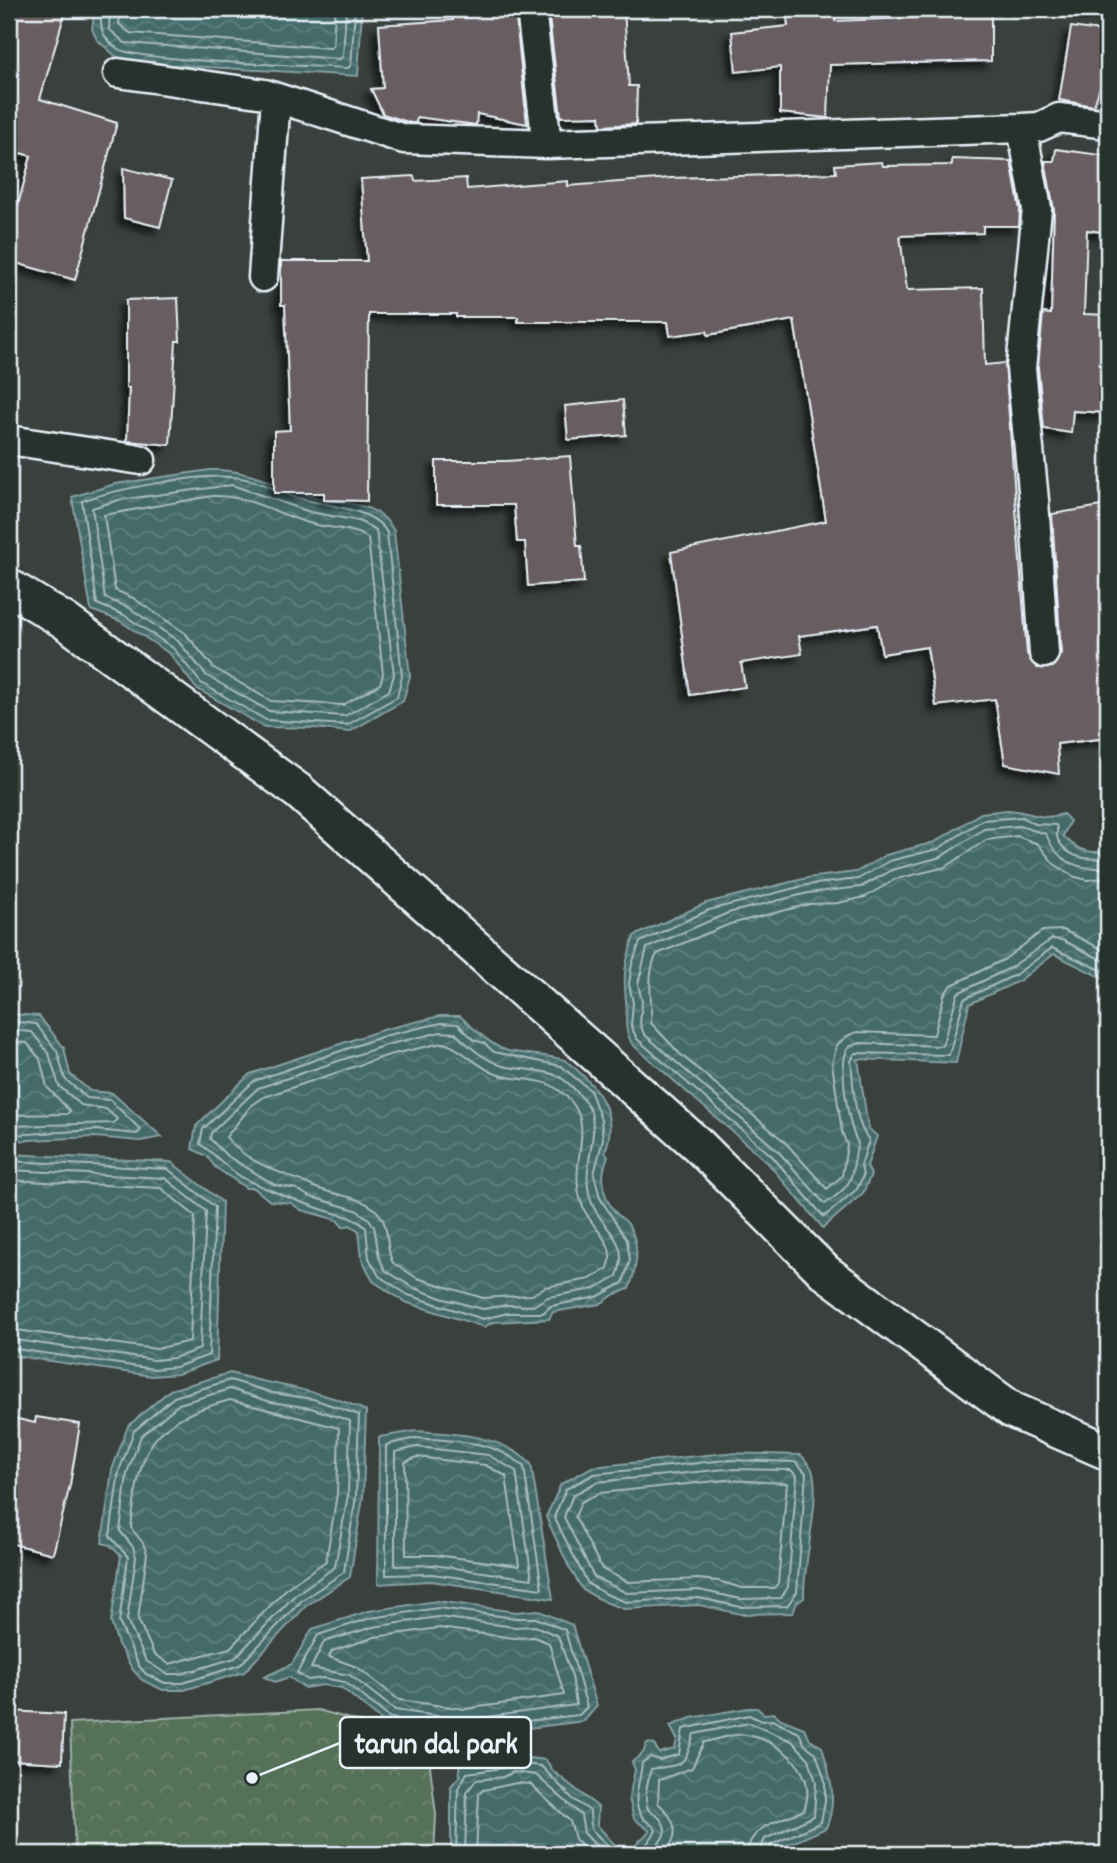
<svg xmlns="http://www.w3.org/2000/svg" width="1117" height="1863" viewBox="0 0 1117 1863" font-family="Dekko,sans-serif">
<defs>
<pattern id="park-crowns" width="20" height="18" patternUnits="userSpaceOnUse" patternTransform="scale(1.75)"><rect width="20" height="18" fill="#557158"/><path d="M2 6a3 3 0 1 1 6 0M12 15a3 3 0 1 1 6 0" fill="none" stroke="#6d8671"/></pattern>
<pattern id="water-waves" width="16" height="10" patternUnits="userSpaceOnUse" patternTransform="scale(1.75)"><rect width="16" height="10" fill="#456a6a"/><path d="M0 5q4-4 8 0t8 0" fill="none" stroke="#608080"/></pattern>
<filter id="shadow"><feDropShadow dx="-6" dy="6" stdDeviation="3.5" flood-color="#0009"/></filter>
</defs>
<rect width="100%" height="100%" fill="#3a403d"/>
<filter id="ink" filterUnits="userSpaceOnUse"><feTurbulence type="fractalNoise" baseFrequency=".0143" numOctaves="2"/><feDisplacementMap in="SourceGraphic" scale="14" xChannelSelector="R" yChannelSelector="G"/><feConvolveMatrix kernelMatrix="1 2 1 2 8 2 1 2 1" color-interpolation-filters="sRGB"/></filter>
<g filter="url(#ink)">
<path fill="url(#park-crowns)" stroke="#9eb1a8" stroke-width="2" d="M318,1710L427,1741L436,1815L434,1854H75L70,1723Z"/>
<path fill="url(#water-waves)" stroke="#86a0a3" stroke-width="2" d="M95,9H362L358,76L173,65L118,58L97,40L92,29Z
M210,470C252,469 275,487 314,497C343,505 378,500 394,531L410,676L403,701L349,732L314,728L264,727L196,688L170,654L120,621L91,610L72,497L115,484Z
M1007,810C1027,810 1042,822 1063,814L1070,821L1063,836C1078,851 1088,854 1108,851V981L1054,954L1019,981L969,1004L956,1063L858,1059L868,1128L877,1136L867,1166L871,1175L863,1193L823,1228L767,1162L632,1044C622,1024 628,1020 626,1001C623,971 625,965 634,936L706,903L807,878L856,872L886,855L935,842L981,813Z
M9,1014L39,1016L64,1048L70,1074L90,1091L112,1093L162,1137L140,1141L95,1137L9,1141Z
M440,1016H460C472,1027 492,1047 508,1051C517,1053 562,1057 566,1061C596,1084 620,1113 605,1152L608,1156C600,1175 601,1196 616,1213C620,1217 625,1220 628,1224C641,1244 637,1268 629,1289L615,1294L600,1304L553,1312L549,1319L493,1322L484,1327L405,1302L373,1281L362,1259L359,1231L350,1225L343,1227L337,1220L301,1210L291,1203L270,1201L254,1188H246L215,1167L207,1156L192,1149L196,1126L250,1074L382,1030Z
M9,1154L171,1162L222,1202L217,1360L178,1374L152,1376L9,1355Z
M230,1373C275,1386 324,1390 366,1411L363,1497L350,1577L306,1606L244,1672L184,1690H163L142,1680L133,1670L118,1644L111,1622L121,1556L110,1545L102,1543L112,1470L128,1426L170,1390Z
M416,1431C457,1434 500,1434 531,1464L553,1599L431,1581L378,1584L379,1437Z
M726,1453L801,1455C805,1460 812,1466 813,1473C820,1503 803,1562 804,1598L797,1602L793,1613L741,1614L699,1605L624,1609L605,1602L583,1590L569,1567L546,1517L561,1484L592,1467Z
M437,1601L516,1612L537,1610L572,1625L597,1706L584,1721L465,1736L387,1725L342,1688L323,1685L305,1688L289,1677L275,1682L264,1677L292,1664L312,1629L369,1611Z
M748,1708H757L764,1714L774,1713L781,1719L804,1728L810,1740L822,1747C830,1774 838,1801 826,1828L768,1854H632L638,1842L650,1831L634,1819L629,1798L635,1770L632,1762L643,1753L647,1743L654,1744L659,1753L675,1749L677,1739L670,1726L691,1718Z
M504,1755L546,1760L553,1771L598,1807L597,1825L623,1854H451V1786L460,1776L459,1764L501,1762Z"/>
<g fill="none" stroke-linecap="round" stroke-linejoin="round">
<path stroke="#a7bbbf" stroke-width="2" d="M101,9C100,29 101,37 118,49C137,61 313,66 348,68L351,65L355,9
M110,9L109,29L125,43L340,59L343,56L346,9
M121,9L119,24L130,33L330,48L333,45L335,9
M232,485L310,512L359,521L376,530L394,675L389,691L345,716L269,711L207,676L178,641L128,607L105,598L92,508L119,500Z
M272,488C260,483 244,477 231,477C195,474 116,489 82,501L97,604L124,615L173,648L201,683L266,720L347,725L397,697L402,676L387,533C374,506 317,506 288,495
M212,496C247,495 273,512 305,522C327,529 348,526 368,538L383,674L380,684L343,705L271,701L214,668L185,633L133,598L115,590L104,515Z
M1108,858C1090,860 1069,860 1058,840C1055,834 1059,830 1056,825L1035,824L1022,817L982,820L938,849L889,861L858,879L807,885L709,910L640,942L632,964L629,984L633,1003L631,1026L637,1039L772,1156L824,1217L857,1189L863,1176L861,1165L869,1140C853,1121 854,1086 851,1061L855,1053L949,1055L964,999L1015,975L1052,948L1108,973
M1108,867C1079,871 1057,863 1046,834L1019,826L984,829L941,857L892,870L861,887L808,893L728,913L647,948L638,984L642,1002L640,1024L644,1034L777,1150L825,1204C859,1181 849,1177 858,1143C848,1128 837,1060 849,1047L860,1043L942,1046L958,993L1010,968L1052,939L1062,940L1108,963
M1108,877L1088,880L1075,877L1054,864L1038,844L1017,836L986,840L946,867L896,879L865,897L838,903L810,904L730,924L657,954C645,976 653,999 651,1023L680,1054L785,1142L827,1189L842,1176L847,1145L842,1132L832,1063L837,1045L847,1036L857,1032L934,1035L944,995L950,986L1005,959L1042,931L1063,930L1108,952
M9,1021L36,1024L57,1051L65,1079L87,1098L110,1100L141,1130L137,1134L96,1130L9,1135
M441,1023L458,1024L474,1040L484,1043L494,1052L561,1066L590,1090L601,1120L603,1139L594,1174L600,1198L627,1240L630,1260L623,1283L597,1297L551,1306L543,1313H508L483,1319L408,1295L379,1276L369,1258L366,1228C356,1217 341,1215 327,1211C299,1202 273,1192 247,1180C228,1171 216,1154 200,1144L203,1129L254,1081L384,1036Z
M9,1030L32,1032L49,1054L59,1086L81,1105L106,1109L117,1119L114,1123L9,1126
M441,1032L455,1033C469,1046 484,1060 503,1066C519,1070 539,1069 555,1075C566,1078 587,1101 591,1112C599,1143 580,1167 591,1201C601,1230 632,1239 617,1276L594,1289L548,1297L533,1306L507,1305L483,1309L441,1298L412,1287L385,1270L379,1257L374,1226L368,1218L356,1210L308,1196L297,1189L275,1185L226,1155L210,1139L211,1133L258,1088L386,1045Z
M9,1041L27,1043L40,1059L47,1087L70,1111L67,1114L9,1115
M442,1043C456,1044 479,1068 496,1074C513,1081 538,1077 554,1087C607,1120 563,1159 583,1207C591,1229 618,1242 608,1268L590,1279L545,1287L532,1295L483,1298L417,1278L393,1263C385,1249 390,1230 381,1216C365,1194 334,1197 312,1186C282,1172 247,1164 226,1137L251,1106L264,1097L389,1055Z
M9,1161L168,1169L215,1207L209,1355L176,1367L153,1369L9,1348
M9,1170L165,1178L206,1211L200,1349L174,1358L154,1360L9,1339
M9,1180L161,1188L195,1216L190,1341L156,1349L9,1329
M230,1380L273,1393L313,1399L359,1415L356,1496L344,1572L301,1601L240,1665L183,1683H165L146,1674L139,1666L119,1622L128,1557L110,1536L119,1471L134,1431L174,1397Z
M230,1389L271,1402L311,1408L350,1421L348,1495L335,1567L295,1595L235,1658L181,1674H167L146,1661L127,1620L136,1557L133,1547L120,1531L127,1473L141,1436L179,1404Z
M230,1400L339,1428L337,1494L326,1561L288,1587L230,1648L169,1664L154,1654L138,1619L147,1554L143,1543L131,1528C140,1447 148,1422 230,1400Z
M416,1438C453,1441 496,1440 524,1467L542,1589L432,1574L386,1575V1445Z
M417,1447L488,1455L516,1471L532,1579L433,1565L395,1566V1452Z
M417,1457L485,1465L506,1476L519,1566L435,1555H406L405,1462Z
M726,1460L796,1462L806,1473L797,1592L787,1606L741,1607L699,1598L626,1602L608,1595L588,1584L554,1517L566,1489L594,1474Z
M726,1469L791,1470L797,1476L788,1587L781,1598L741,1599L699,1590L627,1593L594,1577L564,1517L573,1495L597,1482Z
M726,1480L787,1483L778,1583L774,1588H742L718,1581L699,1579L628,1582L602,1569L575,1517L581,1502L600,1493Z
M438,1608L515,1618H536L565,1630L587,1707L579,1715L464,1728L390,1718L345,1682L323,1678L308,1680L297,1673L318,1635L371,1618Z
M438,1617L515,1627L535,1626L558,1636L572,1676L576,1705L465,1720L395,1710L350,1675L311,1668L324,1642L373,1627Z
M439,1628L514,1638L534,1637L549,1643L564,1695L465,1709L399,1700L357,1667L329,1657L332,1651L375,1637Z
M456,1854L458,1789L467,1773L503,1768L511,1763L541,1766L573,1799L590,1811L591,1829L616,1854
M465,1854L467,1792L476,1780L503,1777L514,1772L536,1775L581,1815L584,1833L604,1854
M476,1854L479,1794L483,1790L517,1783L530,1784L570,1821L575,1839L589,1854
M640,1854L656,1831C653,1822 645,1823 641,1815C631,1800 641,1779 642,1763L650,1757L660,1760L679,1754L683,1729L749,1715L762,1721L772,1720L799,1733L805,1745L816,1753L825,1781V1802L821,1822L771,1845L767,1854
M650,1854C657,1844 672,1834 661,1820C658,1815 650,1813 648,1809C643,1797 648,1781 651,1769C686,1764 683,1767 694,1734L749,1723L792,1741L809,1759L816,1782L814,1816L765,1839L758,1854
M663,1854C682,1836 676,1819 658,1803L659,1780L692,1768L704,1742C716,1740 736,1732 747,1735C780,1741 819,1771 804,1810C782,1820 749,1825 747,1854"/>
</g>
<path fill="#685d61" stroke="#e8f1f8" stroke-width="2" filter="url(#shadow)" d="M9,9H66L40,99L117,123L75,280L9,261V239L31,156L9,150Z
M452,9H515L527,124L477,114L476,125L417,117L416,123H411L383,114L371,89L383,88L379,25L453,20Z
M548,9H624L629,86H637L636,124L601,126L600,116L561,117Z
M936,9H991V61L830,65L828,118L780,113V67L736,72L732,32L788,26L787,17L835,14V21L936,17Z
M1071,27L1108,32V61L1094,106L1059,100Z
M1056,149L1108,156V233L1087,230L1084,314L1108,315V413L1073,411L1071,433L1044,429L1038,368L1043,313L1051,314L1054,210L1045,161H1054Z
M952,159L1011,161L1020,210L1019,226H983V233L900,236L907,290L983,288L985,365L1005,363L1027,654L1037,668L1053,667L1061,653L1052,514L1108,505V738L1057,744L1059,774L1005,764L995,699L936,706L927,647L882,654L877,625L799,636L802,654L741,663L745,687L690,695L671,552L826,521L794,320L708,335L707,331L670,336L668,322H518V317H456V314H369L367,501L324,500V493H274V431L290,430L285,305H281V261H367L361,179L414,176L415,181L466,178L467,189L568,181V186L671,178L836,173L835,165L882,162L883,166L952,165Z
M123,168L172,180L160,227L124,218Z
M178,298L180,341H176L170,445L127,441L129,388H126V300Z
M623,400L626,435L568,440L565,406Z
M570,456L577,546H581L584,582L528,586L525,542H517L514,505H436V461H507Z
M9,1417L35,1423L36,1417L80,1424L70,1485L53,1554L9,1543Z
M9,1711L64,1714L62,1763L9,1760Z"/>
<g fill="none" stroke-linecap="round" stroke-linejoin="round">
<defs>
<path id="minor" d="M531,9L547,144
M118,73L265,94L404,139L547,144L1022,128L1039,127L1059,118L1108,124
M1022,128L1037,209L1021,368L1034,500L1044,653
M263,277L276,98
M9,440L141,460"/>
<path id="tertiary" d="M9,587L65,621L298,791L698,1145L825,1272L1012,1410L1108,1452"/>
</defs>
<use href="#minor" stroke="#e8f1f8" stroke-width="33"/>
<use href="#tertiary" stroke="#e8f1f8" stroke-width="40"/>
<use href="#minor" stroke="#26332d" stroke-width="28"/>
<use href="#tertiary" stroke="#26332d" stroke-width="35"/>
</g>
</g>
<path fill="none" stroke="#e8f1f8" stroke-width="2.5" d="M252 1778L340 1743"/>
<circle fill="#e8f1f8" stroke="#26332d" stroke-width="2.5" cx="252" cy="1778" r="7"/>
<rect fill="#26332d" stroke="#e8f1f8" stroke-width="2.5" x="340" y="1717" width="191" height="51" rx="7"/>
<g font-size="30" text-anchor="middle" font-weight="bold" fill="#e8f1f8">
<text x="436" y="1753">tarun dal park</text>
</g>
<rect width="1117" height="1863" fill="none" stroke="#26332d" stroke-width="35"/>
<rect x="18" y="18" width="1082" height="1828" fill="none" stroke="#e8f1f8" stroke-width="2.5" filter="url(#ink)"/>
</svg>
